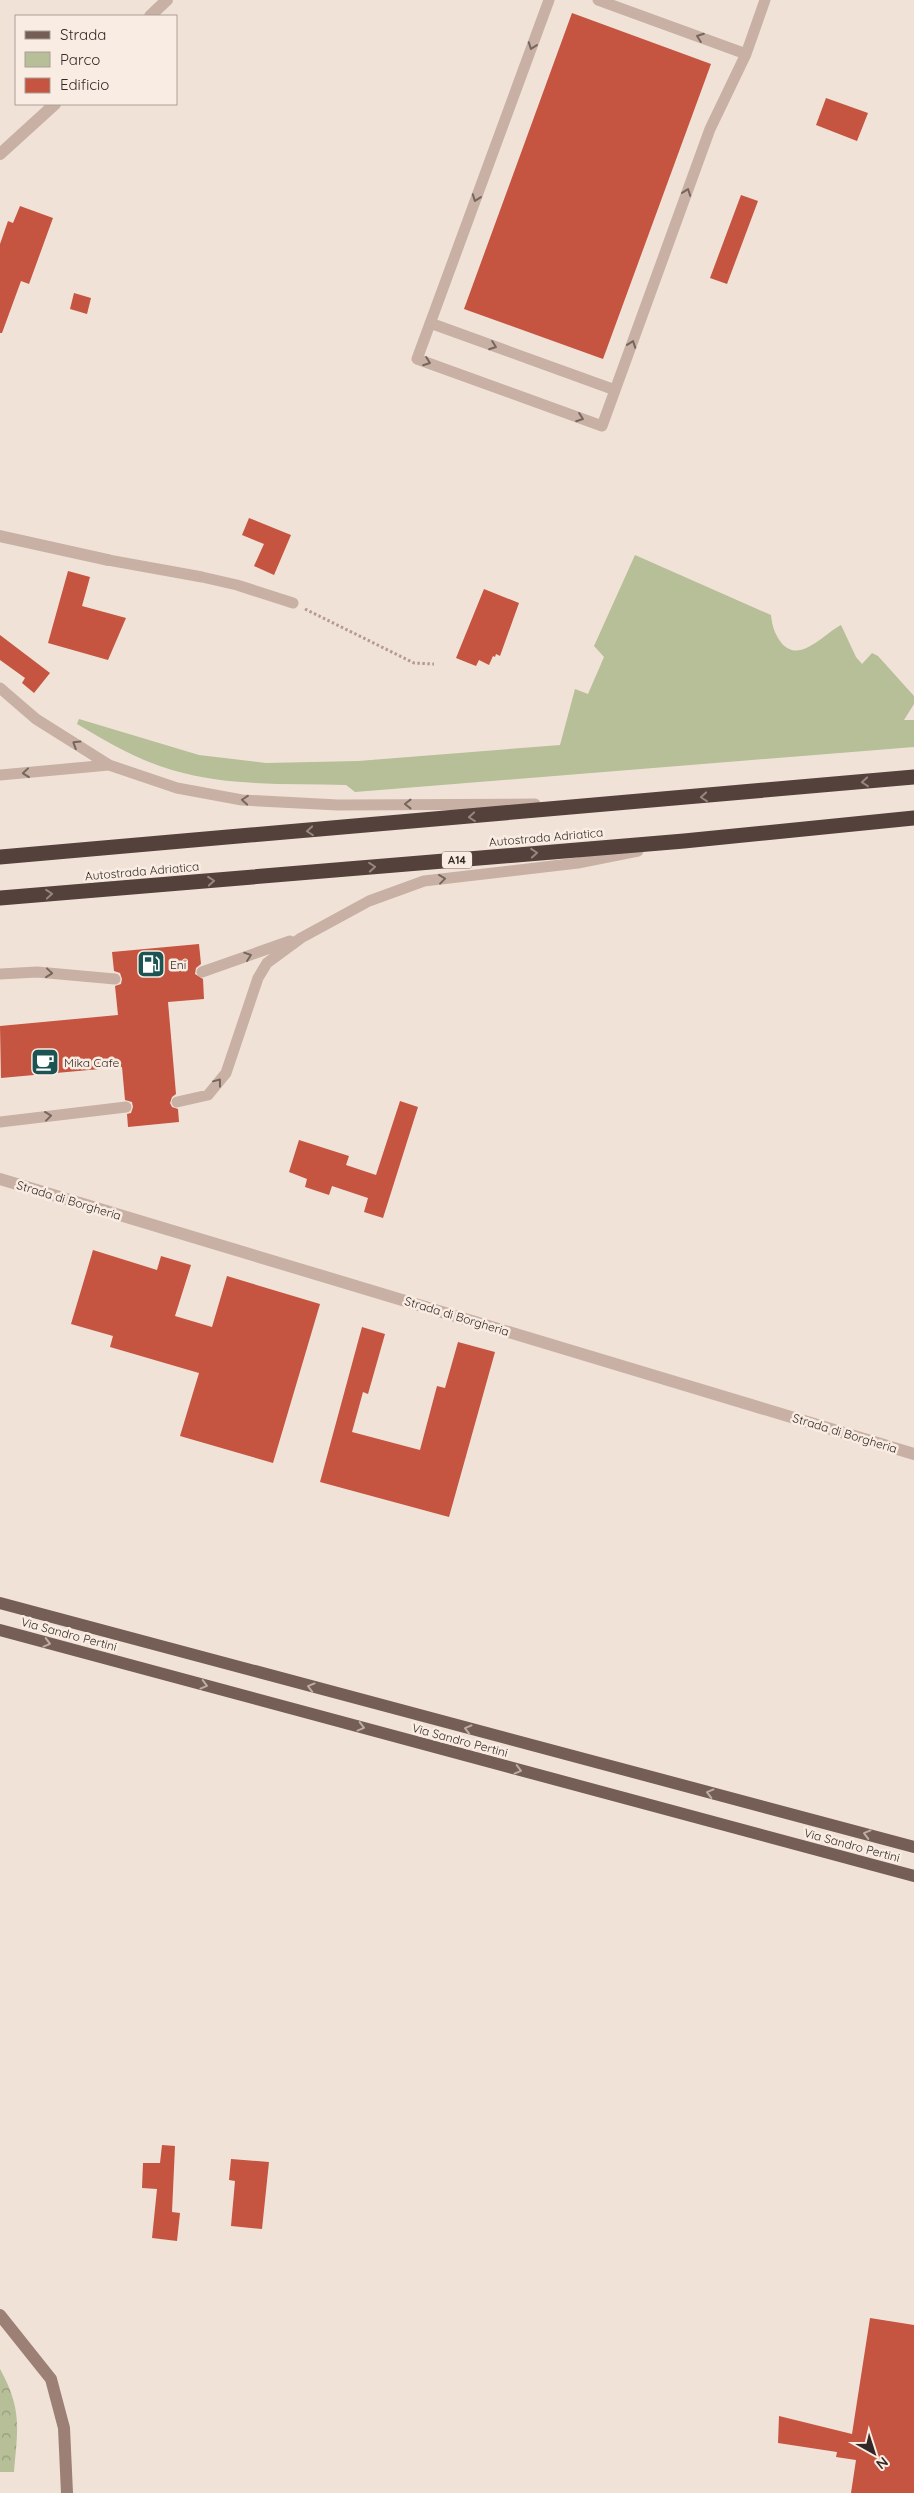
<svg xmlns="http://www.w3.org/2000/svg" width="914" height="2493" viewBox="0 0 914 2493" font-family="Quicksand,sans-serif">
<defs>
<pattern id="forest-crowns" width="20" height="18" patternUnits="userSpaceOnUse" patternTransform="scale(1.25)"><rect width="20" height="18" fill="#b6bf98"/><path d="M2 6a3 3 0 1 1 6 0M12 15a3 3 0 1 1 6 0" fill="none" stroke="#959b7c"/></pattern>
</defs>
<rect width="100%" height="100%" fill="#f1e2d7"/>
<path fill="#b6bf98" d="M635,555L771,615C772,625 774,632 780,641C798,666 822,635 841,625L856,657L862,664L872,653L878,656L914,696V704L904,720H914V747L355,792L346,785C289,783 228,787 172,770C138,760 107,742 77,724L79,719L199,755L266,763L358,761L560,745L575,689L588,694L604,657L594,646Z"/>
<path fill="url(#forest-crowns)" d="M0,2369C22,2409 18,2428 14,2472H0Z"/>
<path fill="#c55440" d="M572,13L711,64L603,359L464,309Z
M826,98L868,113L857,141L816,125Z
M741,195L758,201L727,284L710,278Z
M20,206L53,218L29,284L21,281L2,333H0V244L8,221L13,223Z
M74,293L91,298L87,314L70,309Z
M249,518L291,535L274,575L254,566L264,544L242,535Z
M68,571L90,577L82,606L126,618L108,660L48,643Z
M484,589L519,603L500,656L496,654L495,657L493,656L489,665L479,660L476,666L456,658Z
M0,635L50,673L34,693L22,683L25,678L0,660Z
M199,944L201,964L196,968L195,974L203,979L204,999L168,1002L176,1094L172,1097L170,1103L172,1107L178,1109L179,1122L128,1127L127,1114L131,1113L133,1107L132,1102L125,1100L122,1067L1,1078L0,1026L118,1015L115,986L121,984L122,979L120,973L114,971L112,952Z
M400,1101L418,1107L383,1218L364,1212L368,1198L332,1186L329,1195L305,1187L307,1179L289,1172L299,1140L349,1156L346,1165L376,1175Z
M93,1250L157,1270L161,1256L191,1265L175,1316L212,1327L227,1276L320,1304L273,1463L180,1436L199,1373L110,1347L113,1336L71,1324Z
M362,1327L385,1334L368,1394L363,1392L352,1432L420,1450L437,1386L445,1388L458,1342L495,1352L449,1517L320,1482Z
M162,2145L175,2146L172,2212L180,2213L177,2241L152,2238L157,2189L142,2188L143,2163H160Z
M231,2159L269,2162L262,2229L231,2226L235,2181L229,2180Z
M870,2318L914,2325V2493H851L856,2460L836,2457L837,2452L778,2443L779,2416L852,2434Z"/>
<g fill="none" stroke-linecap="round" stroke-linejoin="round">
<path stroke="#b49b8e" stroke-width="3" stroke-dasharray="2.5 2.5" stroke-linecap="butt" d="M305,609L414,663L434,664"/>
<path stroke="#c8b1a4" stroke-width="11" d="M549,0L417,359L602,426L710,129L746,54L765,0
M598,0L746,54
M430,323L615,390
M108,560L202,577L237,585L293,603
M0,688L36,719L109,765L177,788L242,800L338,805L535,804
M0,775L109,765
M202,972L290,941
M0,974L37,972L115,979
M177,1102L208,1095L226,1073L258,978L267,963L301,938L369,901L424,881L578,863L638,851
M0,1122L126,1107"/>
<path stroke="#c8b1a4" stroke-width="12" d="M150,16L167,0
M0,154L55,104
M0,536L108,560
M0,1179L914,1454"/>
<path stroke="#9c7f75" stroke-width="12" d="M0,2315L51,2379L64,2428L67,2493"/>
<path stroke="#755e56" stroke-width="12" d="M0,1603L914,1847
M0,1630L914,1876"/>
<path stroke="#54413c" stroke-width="15" d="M0,857L914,777
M0,898L684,841L914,818"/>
</g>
<defs><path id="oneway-chevron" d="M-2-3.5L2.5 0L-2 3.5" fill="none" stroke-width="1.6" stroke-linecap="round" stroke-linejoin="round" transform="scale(1.25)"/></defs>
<g stroke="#76665e">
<use href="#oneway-chevron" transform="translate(700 37) rotate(-160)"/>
<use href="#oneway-chevron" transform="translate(532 46) rotate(110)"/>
<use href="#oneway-chevron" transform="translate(687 192) rotate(-70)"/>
<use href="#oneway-chevron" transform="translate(476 198) rotate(110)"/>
<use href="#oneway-chevron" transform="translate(632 344) rotate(-70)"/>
<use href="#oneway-chevron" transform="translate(493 346) rotate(20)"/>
<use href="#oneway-chevron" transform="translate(427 362) rotate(20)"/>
<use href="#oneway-chevron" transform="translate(580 418) rotate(20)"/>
<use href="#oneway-chevron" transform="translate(76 744) rotate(-148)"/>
<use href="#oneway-chevron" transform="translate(26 773) rotate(174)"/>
<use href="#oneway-chevron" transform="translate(245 800) rotate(-175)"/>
<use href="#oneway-chevron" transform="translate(408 804) rotate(180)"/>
<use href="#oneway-chevron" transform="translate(442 879) rotate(-7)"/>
<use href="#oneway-chevron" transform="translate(248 956) rotate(-19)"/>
<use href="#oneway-chevron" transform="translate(49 973) rotate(6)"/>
<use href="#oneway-chevron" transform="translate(218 1082) rotate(-53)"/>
<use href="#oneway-chevron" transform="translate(48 1116) rotate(-7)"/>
</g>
<g stroke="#96867f">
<use href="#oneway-chevron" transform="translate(865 782) rotate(175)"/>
<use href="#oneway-chevron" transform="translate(704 797) rotate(175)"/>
<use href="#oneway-chevron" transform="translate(472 817) rotate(175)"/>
<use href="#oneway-chevron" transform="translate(310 831) rotate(175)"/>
<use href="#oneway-chevron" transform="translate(534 853) rotate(-5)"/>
<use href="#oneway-chevron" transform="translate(372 867) rotate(-5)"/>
<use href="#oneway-chevron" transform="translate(211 881) rotate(-5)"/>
<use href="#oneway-chevron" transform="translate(49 894) rotate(-5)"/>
</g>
<g stroke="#beada4">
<use href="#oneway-chevron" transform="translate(47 1643) rotate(15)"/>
<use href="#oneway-chevron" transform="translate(204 1685) rotate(15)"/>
<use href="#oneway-chevron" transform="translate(311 1687) rotate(-165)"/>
<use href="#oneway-chevron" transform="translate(361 1727) rotate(15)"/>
<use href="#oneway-chevron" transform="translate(468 1729) rotate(-165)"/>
<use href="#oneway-chevron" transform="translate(518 1770) rotate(15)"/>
<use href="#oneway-chevron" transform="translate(710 1793) rotate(-165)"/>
<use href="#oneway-chevron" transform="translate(867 1834) rotate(-165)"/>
</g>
<defs>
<symbol id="fuel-square" viewBox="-11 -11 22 22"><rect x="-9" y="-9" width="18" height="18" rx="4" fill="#1b5452" stroke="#f9ede3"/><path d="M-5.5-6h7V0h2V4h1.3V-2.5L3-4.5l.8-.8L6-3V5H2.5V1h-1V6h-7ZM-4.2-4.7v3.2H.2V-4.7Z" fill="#fff"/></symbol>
<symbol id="cafe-square" viewBox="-11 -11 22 22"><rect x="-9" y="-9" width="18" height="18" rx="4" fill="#1b5452" stroke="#f9ede3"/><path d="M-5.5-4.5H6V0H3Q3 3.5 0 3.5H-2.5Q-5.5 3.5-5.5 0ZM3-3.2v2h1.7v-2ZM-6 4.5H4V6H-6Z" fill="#fff"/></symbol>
</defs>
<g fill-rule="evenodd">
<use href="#fuel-square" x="135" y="948" width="32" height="32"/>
<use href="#cafe-square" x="29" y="1046" width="32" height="32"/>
</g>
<g text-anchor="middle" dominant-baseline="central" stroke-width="5" stroke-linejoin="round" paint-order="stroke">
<rect fill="#f9ede3" stroke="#6e635e" stroke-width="1" x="442" y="851.5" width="30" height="17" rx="4"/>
<g font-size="11" font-weight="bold" fill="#332825">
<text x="457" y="860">A14</text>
</g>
<g font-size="12" fill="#332825" stroke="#f9ede3">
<text transform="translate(546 837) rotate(-5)">Autostrada Adriatica</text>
<text transform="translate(142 871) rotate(-5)">Autostrada Adriatica</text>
<text transform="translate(69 1200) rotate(17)">Strada di Borgheria</text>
<text transform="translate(457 1316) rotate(17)">Strada di Borgheria</text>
<text transform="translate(845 1433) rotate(17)">Strada di Borgheria</text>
<text transform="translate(69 1634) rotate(15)">Via Sandro Pertini</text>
<text transform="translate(460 1740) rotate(15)">Via Sandro Pertini</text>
<text transform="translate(852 1845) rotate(15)">Via Sandro Pertini</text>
</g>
<g font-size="12" fill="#332825" stroke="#f9ede3" text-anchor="start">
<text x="170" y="964">Eni</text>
<text x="64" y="1062">Mika Cafe</text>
</g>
</g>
<rect x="15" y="15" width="162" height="90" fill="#f9ede3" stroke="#aa9e97"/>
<rect x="25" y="31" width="25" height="8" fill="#755e56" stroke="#aa9e97"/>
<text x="60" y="40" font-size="15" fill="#332825">Strada</text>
<rect x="25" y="52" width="25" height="15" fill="#b6bf98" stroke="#aa9e97"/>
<text x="60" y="65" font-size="15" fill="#332825">Parco</text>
<rect x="25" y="78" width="25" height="15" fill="#c55440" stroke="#aa9e97"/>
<text x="60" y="90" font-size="15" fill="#332825">Edificio</text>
<g transform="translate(874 2453) rotate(141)" stroke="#f9ede3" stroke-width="4" paint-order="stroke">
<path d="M0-4L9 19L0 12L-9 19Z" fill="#332825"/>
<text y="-8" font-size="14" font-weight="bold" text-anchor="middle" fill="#332825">N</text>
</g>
</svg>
